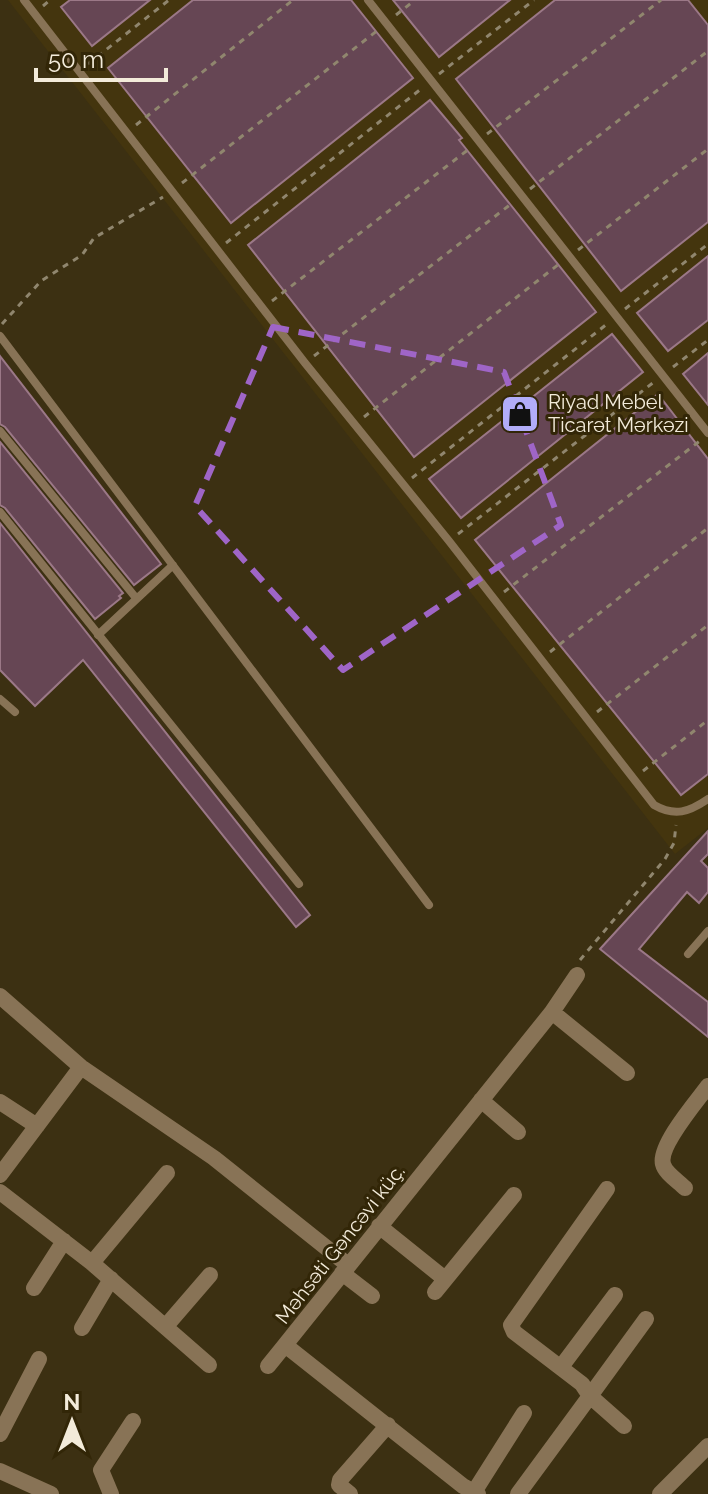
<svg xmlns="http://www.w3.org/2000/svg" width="708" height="1494" viewBox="0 0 708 1494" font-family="Raleway,sans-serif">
<rect width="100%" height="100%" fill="#3c3012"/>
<path fill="#44350e" d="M8,0H708V828L675,854Z"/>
<path fill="#664654" stroke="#9b7887" stroke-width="2" d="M70,0H150L92,46L61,7Z
M193,0H351L413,78L231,223L108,68Z
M393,0H510L439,57Z
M555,0H688L708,25V222L621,291L456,79Z
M430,100L462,138L459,140L596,312L414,457L248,245Z
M708,256V320L668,351L637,313Z
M612,334L643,372L461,518L429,479Z
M708,353V405L683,374Z
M0,356L161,564L134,585L5,427L0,424Z
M658,394L708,459V774L681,795L475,540Z
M0,442L123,593L119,596L121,598L95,619L5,508L0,505Z
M0,523L310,915L296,927L83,660L35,706L0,670Z
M708,831V854L701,861L708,868V892L699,903L687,892L639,949L708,1002V1037L600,949Z"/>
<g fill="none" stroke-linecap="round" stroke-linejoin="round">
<path stroke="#90866e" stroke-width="3" stroke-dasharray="6 6" stroke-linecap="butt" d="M43,6L50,0
M396,15L415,0
M88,64L169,0
M439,74L534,0
M136,125L293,0
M487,134L661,0
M182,183L378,30
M530,189L708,51
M226,243L421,89
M578,250L708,149
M272,301L469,149
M625,309L708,244
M2,324L41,281L82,255L94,238L163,197
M314,356L511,204
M673,367L708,340
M364,417L559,264
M412,478L607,324
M458,534L654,382
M504,592L701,440
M550,652L708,528
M597,712L708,625
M643,771L708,720
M580,960L665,859L674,843L676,825"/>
<path stroke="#887356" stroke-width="8" d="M24,0L305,363L449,541L654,805C675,817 689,812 708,799
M368,0L708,433
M0,336L429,905
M0,431L136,598
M0,512L299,884
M98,635L173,565
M0,699L15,712
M688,954L708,931"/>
<path stroke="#887356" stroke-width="16" d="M0,996L81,1067L214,1158L348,1265
M552,1012L627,1073
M481,1100L518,1132
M0,1102L37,1126
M0,1175L81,1067
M685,1188C678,1181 665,1173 663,1164C658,1146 697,1101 708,1086
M0,1192L92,1263L209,1365
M379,1226L445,1279
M92,1263L167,1173
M342,1273L372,1296
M34,1288L64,1241
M435,1292L514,1195
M166,1326L210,1275
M82,1328L111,1279
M268,1366L285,1345
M561,1367L615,1295
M624,1426L590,1396L646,1319
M0,1434L39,1359
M474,1492L524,1413
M111,1494L101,1470L133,1421
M350,1494L339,1485L340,1480L388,1425
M478,1494L463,1486L285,1345L552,1012L577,975
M518,1494L590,1396L582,1384L514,1332L511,1325L607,1189
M660,1494L708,1446"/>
<path stroke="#887356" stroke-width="16" d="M0,1471L51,1494"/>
</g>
<path fill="none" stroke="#9f65c7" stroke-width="6" stroke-dasharray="16 10" stroke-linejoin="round" d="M273,327L504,372L561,525L343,670L195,506Z"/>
<defs>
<symbol id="shop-square" viewBox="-11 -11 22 22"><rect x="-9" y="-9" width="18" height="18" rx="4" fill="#b2adf9" stroke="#322607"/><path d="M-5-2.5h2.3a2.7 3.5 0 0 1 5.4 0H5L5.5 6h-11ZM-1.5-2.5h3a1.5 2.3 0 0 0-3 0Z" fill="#111"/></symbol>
</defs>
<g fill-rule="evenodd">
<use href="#shop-square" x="498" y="392" width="44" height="44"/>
</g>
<g text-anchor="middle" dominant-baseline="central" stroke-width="6" stroke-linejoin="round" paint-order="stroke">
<g font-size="20" fill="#f3ebda" stroke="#322607" text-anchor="start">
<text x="548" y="402">Riyad Mebel<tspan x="548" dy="23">Ticarət Mərkəzi</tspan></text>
</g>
<g font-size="20" fill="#f3ebda" stroke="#322607">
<text transform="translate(340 1244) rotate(-52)">Məhsəti Gəncəvi küç.</text>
</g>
</g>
<g transform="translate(72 1422)" stroke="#322607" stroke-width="6" paint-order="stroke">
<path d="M0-6L14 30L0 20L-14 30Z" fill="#f3ebda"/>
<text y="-12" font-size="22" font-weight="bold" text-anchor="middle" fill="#f3ebda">N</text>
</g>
<path d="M36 68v12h130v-12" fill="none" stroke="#f3ebda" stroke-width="4"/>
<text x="48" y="68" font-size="24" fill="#f3ebda" stroke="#322607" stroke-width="6" paint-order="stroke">50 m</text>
</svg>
